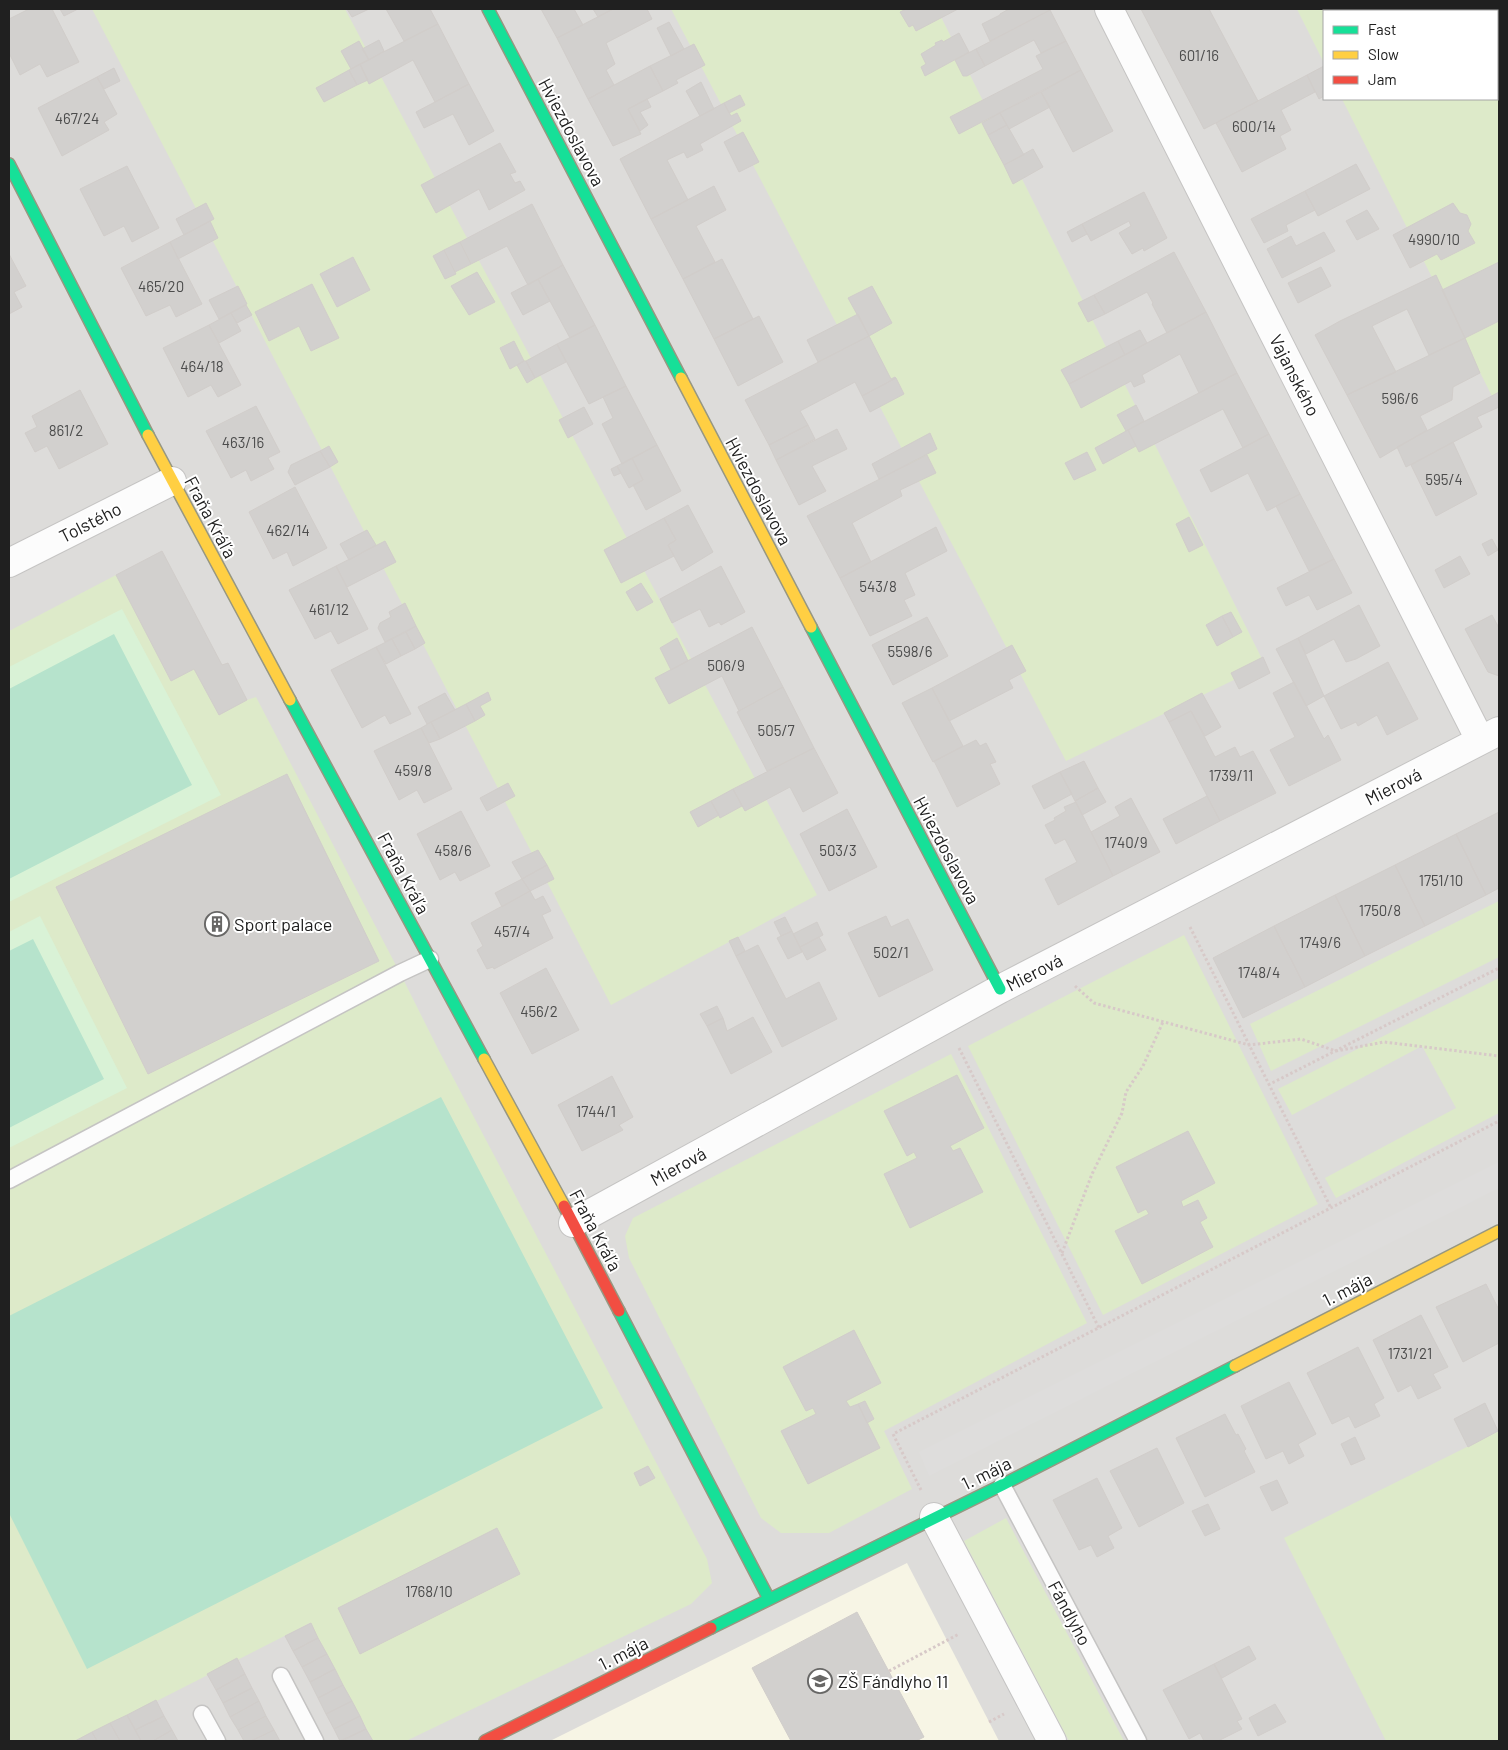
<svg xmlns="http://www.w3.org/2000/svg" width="1508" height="1750" viewBox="0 0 1508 1750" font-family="Barlow,sans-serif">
<rect width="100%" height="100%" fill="#eeece9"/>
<path fill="#dddcda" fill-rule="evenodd" d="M9,9H1499V1741H9ZM1324,11H1497V99H1324Z"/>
<path fill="#f7f5e5" d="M907,1563L999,1741H550Z"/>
<path fill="#ddeac9" d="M92,9H345L817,895L611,1005Z
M671,9H937L1265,665L1066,761Z
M1297,9H1499V410L1342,99H1497V11H1324V63Z
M116,575L247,700L256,697L400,973L438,1049L707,1559L712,1583L691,1604L406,1741H373L310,1623L78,1741H9V631Z
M1499,901V957L1271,1071L1250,1024Z
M1184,935L1318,1204L1103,1315L968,1046Z
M1499,978V1113L1336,1198L1325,1178L1456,1108L1422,1046L1292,1115L1278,1089Z
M951,1054L1087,1323L884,1431L912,1489L829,1533H781L761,1518L629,1258L625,1236L633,1218Z
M1499,1431V1741H1386L1284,1538Z
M1006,1518L1124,1741H1069L964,1541Z"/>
<path fill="#d9f2d6" d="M122,609L221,795L9,902V667Z
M40,916L127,1088L9,1148V932Z"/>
<path fill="#b6e3cc" d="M114,634L192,785L9,879V689Z
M33,939L104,1079L9,1128V951Z
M441,1097L603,1408L87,1669L9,1513V1316Z"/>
<path fill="#dedddc" d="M1499,1162V1188L929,1476L919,1452Z"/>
<path fill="#d2d0ce" stroke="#d1cdca" d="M29,9H52L79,62L47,77L40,64L20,75L9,53V19Z
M60,9H78L64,16Z
M347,9H369L352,17Z
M386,9H430L438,24L404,41Z
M541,9H574L583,25L557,38Z
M593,9H613L598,17Z
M613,9H647L652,19L606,43L615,64L606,70L614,85L588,99L557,38Z
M906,9H958L916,31L913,25L909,27L900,12Z
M1009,9H1049L1050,10L990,41L982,24L1000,15V14Z
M1141,9H1209L1258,101L1204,129Z
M1050,10L1066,41L1041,53L1034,40L985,66L976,49Z
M669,22L684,49L671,56L657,28Z
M438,24L469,84L435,102L413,60L369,84L360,64Z
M959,33L969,52L925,76L921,67L926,64L921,54L936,45L935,43L942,40L943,42Z
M379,40L384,51L369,60L362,49Z
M359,41L369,60L351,69L341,51Z
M1066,41L1081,70L959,134L950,117L1043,69L1036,56Z
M694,44L705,65L676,80L678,83L663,91L650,66Z
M976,49L985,66L967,76H963L955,60Z
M360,64L368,80L357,85L349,70Z
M650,66L663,91L628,109L641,134L613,146L588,99Z
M1324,66V96L1319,99L1307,75Z
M114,68L120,81L104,89L97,77Z
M349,70L357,85L324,102L316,88Z
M1081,70L1113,131L1073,152L1041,92Z
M1307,75L1315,92L1281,110L1291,130L1280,136L1286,149L1242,172L1216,123Z
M97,77L117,114L104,122L109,130L62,156L38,108Z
M701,82L714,109L700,116L686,91Z
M469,84L494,131L469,145L453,114L424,128L416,112Z
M1041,92L1050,107L1009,129L1000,113Z
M740,95L745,105L729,113L724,103Z
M647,99L651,107L640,112L648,125L640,131L628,109Z
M724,103L731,116L737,113L741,121L700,144L703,150L687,158L684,152L667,160L688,200L651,219L620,159Z
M1000,113L1007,125L988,135L982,123Z
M1007,125L1024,155L1004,165L988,135Z
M743,132L759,162L739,172L724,142Z
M500,143L516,172L510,174L515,183L520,181L525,190L489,210L479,189L436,213L421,185Z
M1033,149L1043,167L1013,184L1004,165Z
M1356,164L1370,189L1318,216L1305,191Z
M127,166L159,228L132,242L124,226L104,236L80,189Z
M714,186L726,210L696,226L715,262L683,279L651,219Z
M1305,191L1315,210L1286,225L1288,231L1264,243L1251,219Z
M1144,192L1167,238L1144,251L1143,248L1132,254L1119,233L1131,226L1129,221L1091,241L1082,224Z
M206,203L214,219L184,235L176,219Z
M1453,203L1460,213L1467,215L1471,224L1468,231L1475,243L1441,260L1437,254L1410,268L1393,235Z
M532,204L563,265L528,285L507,246L471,264L460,242Z
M1367,210L1379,229L1357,240L1346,221Z
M210,221L218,238L178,259L170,242Z
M1082,224L1087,234L1072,242L1067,232Z
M1324,232L1335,251L1282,278L1267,249L1291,236L1296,246Z
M170,242L202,304L176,317L170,305L146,316L121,268Z
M460,242L471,264L455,272L444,250Z
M444,250L456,274L445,279L433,256Z
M1174,252L1206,312L1167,333L1152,304L1153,303L1147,292L1105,314L1094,295Z
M9,254L26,286L14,292L22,307L9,314Z
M353,257L370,290L337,307L320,274Z
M722,259L753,319L714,339L683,279Z
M1499,262V321L1465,338L1442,290Z
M563,265L595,325L570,338L538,279Z
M1321,267L1331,286L1298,303L1288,283Z
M477,272L495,302L469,315L451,286Z
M1436,275L1465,338L1429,355L1407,309L1372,326L1396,372L1347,395L1315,335L1340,321Z
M538,279L550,301L523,315L511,293Z
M312,284L339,338L311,351L299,326L269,341L255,312Z
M238,286L247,304L219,319L209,300Z
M872,286L892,323L869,336L848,298Z
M1094,295L1105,314L1088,322L1078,303Z
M246,305L252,315L237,323L231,313Z
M1206,312L1237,373L1199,393L1180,354L1142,375L1145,382L1134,387L1131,381L1081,408L1069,384Z
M231,313L241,331L219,343L209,325Z
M858,314L869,336L818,362L807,340Z
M759,316L783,362L738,386L714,339Z
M209,325L241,385L218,397L211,385L188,397L163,348Z
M595,325L626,386L589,404L557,344Z
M1140,330L1147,343L1125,355L1118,341Z
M869,336L891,379L895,377L896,378L862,396L855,382L800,411L808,425L769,445L745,400Z
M1465,338L1480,373L1453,387L1452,400L1420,416L1427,430L1380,458L1347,395Z
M514,341L524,361L510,369L500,348Z
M1118,341L1125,355L1069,384L1061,370Z
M557,344L566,362L535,378L526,361Z
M524,361H526L535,378L527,383L517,365Z
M1237,373L1269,434L1243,448L1223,409L1139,452L1128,430Z
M896,378L904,394L870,412L862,396Z
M626,386L657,445L622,464L602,424L613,418L603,397Z
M80,390L108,444L59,469L47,446L35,452L25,433L37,427L32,416Z
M1499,392V407L1477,417L1482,427L1406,467L1397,447Z
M1136,405L1144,421L1126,431L1117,415Z
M256,406L280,452L268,458L274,469L251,481L246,470L231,478L206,431Z
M584,407L593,424L568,438L559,420Z
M808,425L815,439L776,460L769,445Z
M837,429L847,449L812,466L826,491L799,505L776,460Z
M1128,430L1136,446L1103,464L1095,448Z
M930,433L937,449L879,479L872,464Z
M1269,434L1300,494L1267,511L1248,473L1211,492L1200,470Z
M1453,442L1477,494L1436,516L1411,465Z
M657,445L681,491L646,510L633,485L643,480L632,458Z
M329,446L338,462L330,467L320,451Z
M320,451L330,467L295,485L288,472L291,465Z
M1087,452L1096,470L1074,480L1065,463Z
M927,455L936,473L900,490L902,496L852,523L871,562L840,578L807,516Z
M632,458L643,480L629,488L617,466Z
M617,466L621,473L614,476L611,469Z
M295,487L327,548L293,566L287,552L273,559L249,512Z
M1300,494L1334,559L1309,571L1276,506Z
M688,505L713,552L682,571L668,545L676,540L664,518Z
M1189,517L1203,545L1189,552L1176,524Z
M664,518L676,540L668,545L674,556L621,583L604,550Z
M936,527L947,551L905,573L915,595L904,600L912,616L870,636L840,578Z
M367,530L376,545L349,560L340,544Z
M1492,539L1498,550L1488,556L1482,544Z
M385,541L396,562L347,587L336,566Z
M162,551L222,665L228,663L247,700L219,715L194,669L171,681L116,575Z
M1460,556L1470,574L1444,588L1435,570Z
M1334,559L1352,593L1317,610L1309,595L1286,606L1277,588Z
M336,566L368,629L338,644L331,631L315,639L289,590Z
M721,566L745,612L721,625L719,622L709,627L700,609L672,623L660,599Z
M641,583L653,602L637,611L626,592Z
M405,603L416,626L385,642L378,628L380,623L391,617L389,612Z
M1359,605L1380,646L1356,659L1346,662L1334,639L1306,654L1298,638Z
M1231,612L1242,632L1233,637L1222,616Z
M1492,615L1499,628V676L1488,672L1465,629Z
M1222,616L1233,637L1217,646L1206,625Z
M927,617L948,656L893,685L872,645Z
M416,626L425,643L415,649L406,632Z
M752,627L783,687L739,711L722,676L669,704L655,678Z
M406,632L415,649L401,656L392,639Z
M677,638L688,661L671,670L660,648Z
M1298,638L1324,696L1306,706L1276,649Z
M392,639L401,656L386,664L376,647Z
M1012,645L1026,671L1009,680L1013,688L949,721L932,688Z
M376,647L411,714L390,724L385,715L362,728L331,670Z
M1263,657L1270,673L1239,689L1231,673Z
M1388,662L1418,719L1387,735L1377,715L1358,726L1356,722L1341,729L1324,696Z
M1294,682L1324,739L1328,735L1341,760L1289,786L1270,750L1295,737L1273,693Z
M783,687L814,748L767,771L737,712Z
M932,688L963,746L933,762L902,703Z
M488,692L491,700L480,706L485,715L475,721L466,704Z
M445,693L455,710L427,724L418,707Z
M1202,693L1221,727L1205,736L1191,711L1169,722L1164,713Z
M466,704L475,721L440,739L431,722Z
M1191,711L1215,757L1235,747L1240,757L1253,751L1276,793L1220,821L1169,722Z
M431,722L440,739L429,743L421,728Z
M421,728L452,789L424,803L417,790L399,800L374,751Z
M976,740L980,746L986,743L996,762L990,764L1000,784L957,807L934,761Z
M814,748L838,793L803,812L790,787L745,811L733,789Z
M1084,761L1098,788L1075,801L1060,772Z
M1060,772L1072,794L1044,809L1032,786Z
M287,774L379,961L148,1074L56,887Z
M508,783L515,796L487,811L480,798Z
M1098,788L1106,802L1082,815L1075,801Z
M733,789L742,806L720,818L711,801Z
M1207,796L1220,821L1176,844L1163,819Z
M1131,798L1160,852L1113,876L1091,832L1120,816L1115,807Z
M711,801L719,815L698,827L690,812Z
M1076,802L1113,876L1058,905L1045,879L1077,862L1065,839L1055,844L1045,825L1055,820L1054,818L1066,811L1064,807Z
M847,809L877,867L829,891L800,834Z
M461,811L490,866L460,881L455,872L440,880L417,834Z
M1499,812V888L1486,895L1456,834Z
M1456,834L1486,895L1425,926L1395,865Z
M538,850L547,865L522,879L512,862Z
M547,865L554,879L530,891L522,879Z
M1395,865L1425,926L1365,956L1335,895Z
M522,879L530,891L502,907L495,893Z
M530,891L535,900L543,896L551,911L542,915L553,938L494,969L493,967L487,969L477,950L483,946L471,923Z
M1335,895L1365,956L1305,987L1274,926Z
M886,916L891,927L908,919L933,970L879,997L848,933Z
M785,917L792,931L781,936L774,922Z
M817,922L823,935L800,947L793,934Z
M1274,926L1305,987L1243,1018L1213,958Z
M792,931L802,952L788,959L777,938Z
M738,937L745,951L736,956L729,941Z
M819,937L826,950L807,960L800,947Z
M758,945L786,999L819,982L837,1019L782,1047L736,956Z
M546,968L579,1030L532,1054L500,993Z
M717,1006L723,1018L707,1026L700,1014Z
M753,1017L772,1052L731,1074L707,1026L723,1018L727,1031Z
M957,1075L984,1128L950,1146L953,1151L960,1148L983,1192L910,1228L884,1174L917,1158L914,1152L907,1156L884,1111Z
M612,1076L633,1117L619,1125L623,1130L582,1151L558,1105Z
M1188,1131L1215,1183L1181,1201L1183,1207L1198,1200L1207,1218L1200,1222L1213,1247L1142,1284L1115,1231L1149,1214L1146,1209L1138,1213L1116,1167Z
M1486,1284L1499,1310V1343L1463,1362L1436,1307Z
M1421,1315L1448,1367L1433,1374L1441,1388L1418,1399L1411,1385L1398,1392L1373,1340Z
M854,1330L881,1383L846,1401L850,1407L858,1404L880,1448L808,1484L781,1431L816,1414L813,1408L806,1411L783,1367Z
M1358,1347L1384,1398L1374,1404L1380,1416L1355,1428L1349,1416L1332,1424L1307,1373Z
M1289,1382L1316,1434L1298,1444L1304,1456L1289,1464L1283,1451L1266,1459L1241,1406Z
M865,1401L874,1419L867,1423L858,1404Z
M1485,1403L1498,1431L1468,1447L1454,1419Z
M1225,1414L1236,1435L1238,1434L1246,1449L1244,1451L1255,1472L1205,1497L1176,1438Z
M1355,1437L1365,1459L1351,1465L1341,1444Z
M1157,1448L1184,1503L1139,1527L1110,1471Z
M648,1466L655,1478L640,1486L634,1473Z
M1097,1478L1122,1528L1108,1536L1114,1548L1097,1557L1091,1545L1079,1550L1053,1500Z
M1277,1480L1288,1503L1272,1511L1260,1487Z
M1208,1504L1220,1529L1205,1536L1192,1511Z
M497,1528L520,1574L360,1654L338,1608Z
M857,1612L924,1737L916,1741H791L752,1668Z
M311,1623L318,1638L293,1651L285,1636Z
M318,1638L327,1654L302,1667L293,1651Z
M1249,1646L1256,1659L1222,1678L1214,1664Z
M327,1654L335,1669L310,1682L302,1667Z
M237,1658L245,1674L216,1690L207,1674Z
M1214,1664L1242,1719L1237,1721L1242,1729L1218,1741H1204L1200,1733L1189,1739L1163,1690Z
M335,1669L343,1685L318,1698L310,1682Z
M245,1674L252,1688L223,1703L216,1690Z
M343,1685L352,1701L326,1714L318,1698Z
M252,1688L259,1701L230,1717L223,1703Z
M156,1700L164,1716L135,1730L127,1715Z
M259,1701L266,1716L238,1730L230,1717Z
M352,1701L360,1716L334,1729L326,1714Z
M1275,1704L1286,1722L1258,1736L1249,1718Z
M127,1715L135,1729L141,1741H120L110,1723Z
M164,1716L172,1730L153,1741H141L135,1730Z
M266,1716L274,1730L251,1741H244L238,1730Z
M360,1716L366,1729L340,1741L334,1729Z
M110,1723L120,1741H97L92,1732Z
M366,1729L373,1741H342Z
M172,1730L178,1741H153Z
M274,1730L280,1741H251Z
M92,1732L97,1741H75Z"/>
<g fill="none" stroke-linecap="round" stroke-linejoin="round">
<defs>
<path id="lane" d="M9,1180L400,973L430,959
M1002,1485L1138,1741
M281,1676L315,1741
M202,1714L217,1741"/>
<path id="street" d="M1109,9L1480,740
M9,563L172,481
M573,1223L1000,989L1499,731
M934,1517L1052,1741"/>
<path id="fast" d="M488,9L681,378
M9,164L148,435
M811,627L1000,989
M290,700L484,1059
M619,1311L769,1599
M711,1628L1002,1485L1235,1366"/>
<path id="slow" d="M681,378L811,627
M148,435L290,700
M484,1059L564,1206
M1235,1366L1499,1231"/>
<path id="jam" d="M564,1206L619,1311
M485,1741L711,1628"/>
</defs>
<use href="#lane" stroke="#c5c4c3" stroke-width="19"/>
<use href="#street" stroke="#c5c4c3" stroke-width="30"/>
<use href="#fast" stroke="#979781" stroke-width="14"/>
<use href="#slow" stroke="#979781" stroke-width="14"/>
<use href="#jam" stroke="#979781" stroke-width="14"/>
<path stroke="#d7c9c8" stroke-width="3" stroke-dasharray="2.5 2.5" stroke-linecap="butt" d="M1190,927L1331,1208
M1075,986L1094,1003L1249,1045L1301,1039L1336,1051L1384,1042L1499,1056
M959,1048L1099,1328
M1268,1085L1499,968
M1062,1253L1092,1174L1122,1113L1126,1092L1143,1066L1163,1022
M921,1490L893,1434L1499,1121
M889,1671L959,1634
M989,1722L1004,1714"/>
<use href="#lane" stroke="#fcfcfc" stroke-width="16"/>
<use href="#street" stroke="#fcfcfc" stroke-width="28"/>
<use href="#fast" stroke="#16e098" stroke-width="11"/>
<use href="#slow" stroke="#ffcf43" stroke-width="11"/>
<use href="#jam" stroke="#f24e42" stroke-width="11"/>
</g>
<defs>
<symbol id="building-ring" viewBox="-11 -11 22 22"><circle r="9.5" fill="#fff" stroke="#686766" stroke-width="1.5"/><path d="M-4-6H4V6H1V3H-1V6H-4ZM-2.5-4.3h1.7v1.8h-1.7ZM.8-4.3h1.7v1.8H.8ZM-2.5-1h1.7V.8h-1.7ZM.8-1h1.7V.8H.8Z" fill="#686766"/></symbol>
<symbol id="school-ring" viewBox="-11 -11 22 22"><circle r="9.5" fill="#fff" stroke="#686766" stroke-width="1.5"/><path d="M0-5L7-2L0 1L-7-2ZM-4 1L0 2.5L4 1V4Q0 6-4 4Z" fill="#686766"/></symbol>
</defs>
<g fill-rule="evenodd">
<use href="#building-ring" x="203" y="910" width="28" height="28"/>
<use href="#school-ring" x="806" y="1667" width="28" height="28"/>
</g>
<g text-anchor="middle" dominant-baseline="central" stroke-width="4" stroke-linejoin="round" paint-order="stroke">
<g font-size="15" fill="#4c4c4c">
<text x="1199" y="55">601/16</text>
<text x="77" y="118">467/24</text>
<text x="1254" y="126">600/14</text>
<text x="1434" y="239">4990/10</text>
<text x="161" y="286">465/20</text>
<text x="202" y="366">464/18</text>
<text x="1400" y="398">596/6</text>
<text x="66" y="430">861/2</text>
<text x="243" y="442">463/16</text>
<text x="1444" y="479">595/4</text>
<text x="288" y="530">462/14</text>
<text x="878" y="586">543/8</text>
<text x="329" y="609">461/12</text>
<text x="910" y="651">5598/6</text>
<text x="726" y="665">506/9</text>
<text x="776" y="730">505/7</text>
<text x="413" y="770">459/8</text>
<text x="1231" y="775">1739/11</text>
<text x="1126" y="842">1740/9</text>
<text x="453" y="850">458/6</text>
<text x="838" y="850">503/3</text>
<text x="1441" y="880">1751/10</text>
<text x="1380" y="910">1750/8</text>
<text x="512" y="931">457/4</text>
<text x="1320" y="942">1749/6</text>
<text x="891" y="952">502/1</text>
<text x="1259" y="972">1748/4</text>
<text x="539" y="1011">456/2</text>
<text x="596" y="1111">1744/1</text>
<text x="1410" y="1353">1731/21</text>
<text x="429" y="1591">1768/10</text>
</g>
<g font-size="18" fill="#202020" stroke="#fff">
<text transform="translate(572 132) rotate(62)">Hviezdoslavova</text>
<text transform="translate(1295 375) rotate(63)">Vajanského</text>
<text transform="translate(759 491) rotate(62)">Hviezdoslavova</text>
<text transform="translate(211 517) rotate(62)">Fraňa Kráľa</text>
<text transform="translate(90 522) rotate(-27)">Tolstého</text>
<text transform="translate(1393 786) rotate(-27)">Mierová</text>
<text transform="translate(947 850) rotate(62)">Hviezdoslavova</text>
<text transform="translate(404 873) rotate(62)">Fraňa Kráľa</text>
<text transform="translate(1034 972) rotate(-27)">Mierová</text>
<text transform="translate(678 1166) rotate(-29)">Mierová</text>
<text transform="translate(596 1230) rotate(62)">Fraňa Kráľa</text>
<text transform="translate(1347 1289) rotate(-27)">1. mája</text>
<text transform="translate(986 1473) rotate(-26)">1. mája</text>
<text transform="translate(1070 1613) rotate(62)">Fándlyho</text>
<text transform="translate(623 1653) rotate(-27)">1. mája</text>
</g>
<g font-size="18" fill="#202020" stroke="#fff" text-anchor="start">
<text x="234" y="924">Sport palace</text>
<text x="838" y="1681">ZŠ Fándlyho 11</text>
</g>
</g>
<rect width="1508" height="1750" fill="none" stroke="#202020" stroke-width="20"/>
<rect x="1323" y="10" width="175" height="90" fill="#ffffff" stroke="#a6a6a6"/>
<rect x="1333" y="26" width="25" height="8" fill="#16e098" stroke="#a6a6a6"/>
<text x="1368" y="35" font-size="15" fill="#202020">Fast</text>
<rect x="1333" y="51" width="25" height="8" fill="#ffcf43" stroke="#a6a6a6"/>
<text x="1368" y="60" font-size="15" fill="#202020">Slow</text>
<rect x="1333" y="76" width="25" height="8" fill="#f24e42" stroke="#a6a6a6"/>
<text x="1368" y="85" font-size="15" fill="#202020">Jam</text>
</svg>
